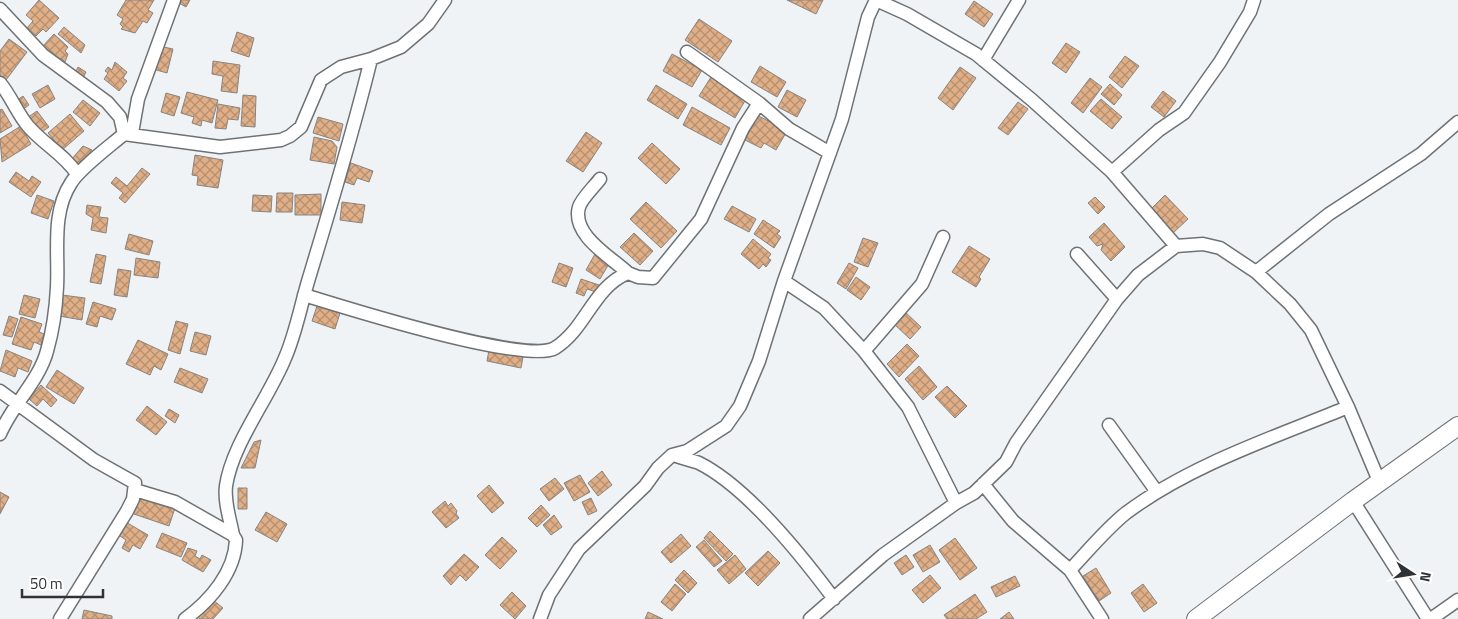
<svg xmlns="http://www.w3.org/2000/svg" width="1458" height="619" viewBox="0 0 1458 619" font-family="'Titillium Web',sans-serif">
<defs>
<pattern id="building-cross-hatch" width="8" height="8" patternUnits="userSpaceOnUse" patternTransform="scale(1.25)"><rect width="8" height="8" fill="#e0af87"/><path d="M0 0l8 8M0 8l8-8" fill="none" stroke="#b68f6f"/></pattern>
</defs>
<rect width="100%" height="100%" fill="#f0f3f5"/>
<path fill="url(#building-cross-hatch)" stroke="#878482" d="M39,0L59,18L46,32L43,29L36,36L27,28L33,21L26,15Z
M126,0H154L148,10L153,13L147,23L143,21L135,33L121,29L123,27L120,24L123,19L117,15Z
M178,0H190L186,7L177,2Z
M787,0H823L816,14Z
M974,1L993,14L984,27L965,14Z
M699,19L732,41L718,62L685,40Z
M64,27L85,45L81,53L58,34Z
M237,32L254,38L249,57L231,51Z
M54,34L68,47L65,51L68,54L65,62L61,58L57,62L41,48Z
M9,39L27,52L6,80L0,76V51Z
M1066,43L1080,52L1066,73L1052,63Z
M159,46L173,49L167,73L153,69Z
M672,54L702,70L692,87L663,71Z
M1125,56L1139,66L1122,88L1109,77Z
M213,61L240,65L237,93L221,91L223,76L212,74Z
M115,62L127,72L123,78L127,81L119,91L104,79L108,73L105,71L108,67L112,70Z
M760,66L786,82L777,97L751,82Z
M78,67L86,72L82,80L74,75Z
M960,67L976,78L953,110L938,98Z
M711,77L746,99L735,118L699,96Z
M1090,78L1102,87L1083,113L1071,103Z
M1110,84L1122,95L1114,105L1101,94Z
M48,85L55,99L40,108L32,94Z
M656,85L687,104L678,119L647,100Z
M787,90L806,100L797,117L778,107Z
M1163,91L1176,101L1164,117L1151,107Z
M187,92L218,100L212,123L202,120L201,126L192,123L194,117L181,113Z
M166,93L180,97L174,116L161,112Z
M243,95L256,96L255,127L241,126Z
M23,96L29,105L22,110L16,101Z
M1101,99L1122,117L1112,129L1090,111Z
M83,100L100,113L90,126L73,112Z
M1018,102L1028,109L1008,135L998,128Z
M218,104L240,108L238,120L228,119L226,129L215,128Z
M692,107L730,128L721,145L683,125Z
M2,109L12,126L0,133V110Z
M37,111L49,127L39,134L27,118Z
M70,114L84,131L62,150L48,133Z
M755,114L787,131L776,150L764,143L761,148L745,140L750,130L747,128Z
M318,117L343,124L339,141L313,133Z
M21,126L31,144L2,162L0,139Z
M586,132L602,143L583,172L566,161Z
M314,137L332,141L337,147L334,164L310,160Z
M652,143L680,169L666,184L638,158Z
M83,146L92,150L77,168L71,160Z
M195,155L223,160L218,188L197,185L198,176L192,175Z
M351,163L373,171L369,182L357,178L354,185L345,182Z
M142,168L150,174L125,203L119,198L123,193L111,183L116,177L127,186Z
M16,172L29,181L32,176L41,182L31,197L9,182Z
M277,193H293L292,212H276Z
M321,194V215H295V195Z
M37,195L54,201L48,219L31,213Z
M253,195L272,196L271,212L252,211Z
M1165,195L1188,219L1173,233L1151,209Z
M1095,197L1105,207L1098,214L1088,203Z
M342,202L365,205L362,223L340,220Z
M646,202L677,231L661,248L630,219Z
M87,205L101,207L99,217L108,218L106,233L91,230L93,218L86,214Z
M732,206L756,219L749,232L724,219Z
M763,220L780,231L777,234L781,237L774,248L754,234Z
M1104,223L1125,247L1111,261L1101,250L1103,244L1097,246L1089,237Z
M634,233L653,251L640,265L620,247Z
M129,234L153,241L149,255L125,249Z
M863,238L878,243L868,267L854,262Z
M753,239L771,254L768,258L771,260L766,267L763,264L759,269L741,254Z
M969,246L990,259L979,277L981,279L976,287L952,272Z
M96,254L106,256L101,284L90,282Z
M595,254L610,262L600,279L586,270Z
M136,258L160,262L158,278L134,275Z
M559,263L573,268L566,287L552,282Z
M849,263L858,268L846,289L837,283Z
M118,269L131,271L127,297L114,295Z
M856,277L870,287L861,300L847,290Z
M581,279L599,285L596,292L587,289L584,296L576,293Z
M24,295L40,299L35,318L19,314Z
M62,295L85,298L82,320L59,316Z
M93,302L116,309L112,320L100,316L97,327L86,324Z
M317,306L340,313L335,329L312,321Z
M903,310L921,327L910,339L892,322Z
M9,316L18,319L12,337L3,335Z
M21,317L42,324L39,332L44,334L41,345L34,342L31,350L12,344Z
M176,321L188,324L180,354L168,350Z
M195,332L211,336L206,355L190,351Z
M138,340L168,354L161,370L154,366L150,375L126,364Z
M907,344L919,356L899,377L887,364Z
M6,350L32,361L28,372L18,368L15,377L0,371Z
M489,350L523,357L521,368L487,361Z
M919,366L937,387L923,400L905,379Z
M180,368L208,379L202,393L174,382Z
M57,370L84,388L74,404L46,387Z
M41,385L57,400L51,407L43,399L37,406L29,399Z
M947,386L967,406L955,418L935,397Z
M147,406L167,422L156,435L136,420Z
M169,409L179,415L175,423L165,416Z
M261,440L255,468H241L254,442Z
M602,471L612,485L598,496L588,483Z
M580,475L590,492L574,501L564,483Z
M555,478L564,489L549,501L540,489Z
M489,485L504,503L492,513L477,496Z
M238,488H247V509H238Z
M0,492L9,497L0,514Z
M137,495L175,508L169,526L131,513Z
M591,498L597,511L588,515L582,502Z
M445,501L448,506L451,503L457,511L456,514L459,518L446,528L432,512Z
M541,505L550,515L537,527L528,518Z
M266,512L287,524L277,542L255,530Z
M554,515L562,527L551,535L543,525Z
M124,521L148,535L140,549L133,545L129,552L122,548L126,540L117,534Z
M710,531L733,554L726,561L704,538Z
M162,533L187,543L181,557L156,547Z
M681,534L691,546L671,563L661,552Z
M502,537L517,551L500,569L485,555Z
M955,538L977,568L960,580L939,550Z
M704,540L722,561L714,567L696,547Z
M930,545L940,562L923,572L913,555Z
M188,548L197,551L195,556L200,559L202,555L211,560L203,572L182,560Z
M768,551L780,563L758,586L745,573Z
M464,554L479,567L466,581L460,575L451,585L443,576Z
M735,555L746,569L729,584L717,570Z
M906,555L914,567L902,575L894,563Z
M1096,568L1111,593L1099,601L1083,576Z
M684,570L697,583L688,593L675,580Z
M930,575L941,588L923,603L912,590Z
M1015,576L1020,586L996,597L991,587Z
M675,584L686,594L672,611L661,602Z
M1143,584L1157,603L1144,612L1131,593Z
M512,592L526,606L515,619L500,605Z
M975,594L987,612L976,619H947L944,615Z
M213,600L223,608L213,619H200L198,617Z
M84,610L112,616V619H82Z
M648,612L663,619H645Z
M1009,612L1014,619H1000Z"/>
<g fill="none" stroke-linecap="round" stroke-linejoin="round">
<defs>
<path id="minor" d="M876,0L907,14L976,54L1032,100L1112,172L1176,246
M0,9L43,55L107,102L120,117L124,134
M687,52L759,103L789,129L830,153
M983,60L1019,0
M0,83C11,96 17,113 28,126C43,144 64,154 77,174
M132,133L138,99L174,0
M1112,172L1159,130L1184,113L1220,62L1250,12L1254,0
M600,179C594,187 582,198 579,207C571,235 611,257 628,273
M1077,254L1117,299
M1256,272L1329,214L1421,154L1458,122
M784,281L824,308L864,351L908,407L956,503
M304,295C343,307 527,365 555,348C586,329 593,287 628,273L638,277L653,278L701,219L743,128L759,103
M864,351L922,284L943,237
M0,391L94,460L135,483L133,499L127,511L60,619
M1109,425L1157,492
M0,434C12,405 39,381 47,351C53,330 56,309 57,287C59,253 51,213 71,183C79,169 110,146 124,134L220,147L281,140L290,136L301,127L321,80L341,67L371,59L401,47L428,24L445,0
M673,455C681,458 691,460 699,463C747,487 802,556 834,599
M983,484L1013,521L1070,570
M135,490L175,502L233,535L236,540C235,572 210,601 185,619
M1353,501L1428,619
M233,535C230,519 224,502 226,486C232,444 269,398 285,358C296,333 301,304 309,278C331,205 353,133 371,59
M540,619L549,595L579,549L645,486L658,468L672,455L687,451L726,426L740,406L759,361L784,281L842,119L868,17L876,0
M810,619L883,555L956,503L974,493L1006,462L1016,443L1117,299L1138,275L1176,246L1203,244L1220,248L1256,272L1290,304L1311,330L1348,407L1379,481
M1102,619L1070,570C1088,551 1106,529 1126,513C1190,465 1275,437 1348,407
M1431,619L1458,600"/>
<path id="secondary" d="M1196,619L1353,501L1458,426"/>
</defs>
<use href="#minor" stroke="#6f7274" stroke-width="15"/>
<use href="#secondary" stroke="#6f7274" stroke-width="20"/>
<use href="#minor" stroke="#fff" stroke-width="12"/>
<use href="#secondary" stroke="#fff" stroke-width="18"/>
</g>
<g transform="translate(1413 574) rotate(102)" stroke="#ffffff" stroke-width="4" paint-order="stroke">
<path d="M0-4L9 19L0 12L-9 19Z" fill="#303233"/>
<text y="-8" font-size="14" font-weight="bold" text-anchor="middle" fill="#303233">N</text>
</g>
<path d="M22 589v8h81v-8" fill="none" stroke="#303233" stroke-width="2.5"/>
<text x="30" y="589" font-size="15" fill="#303233" stroke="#ffffff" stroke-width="4" paint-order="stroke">50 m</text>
</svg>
